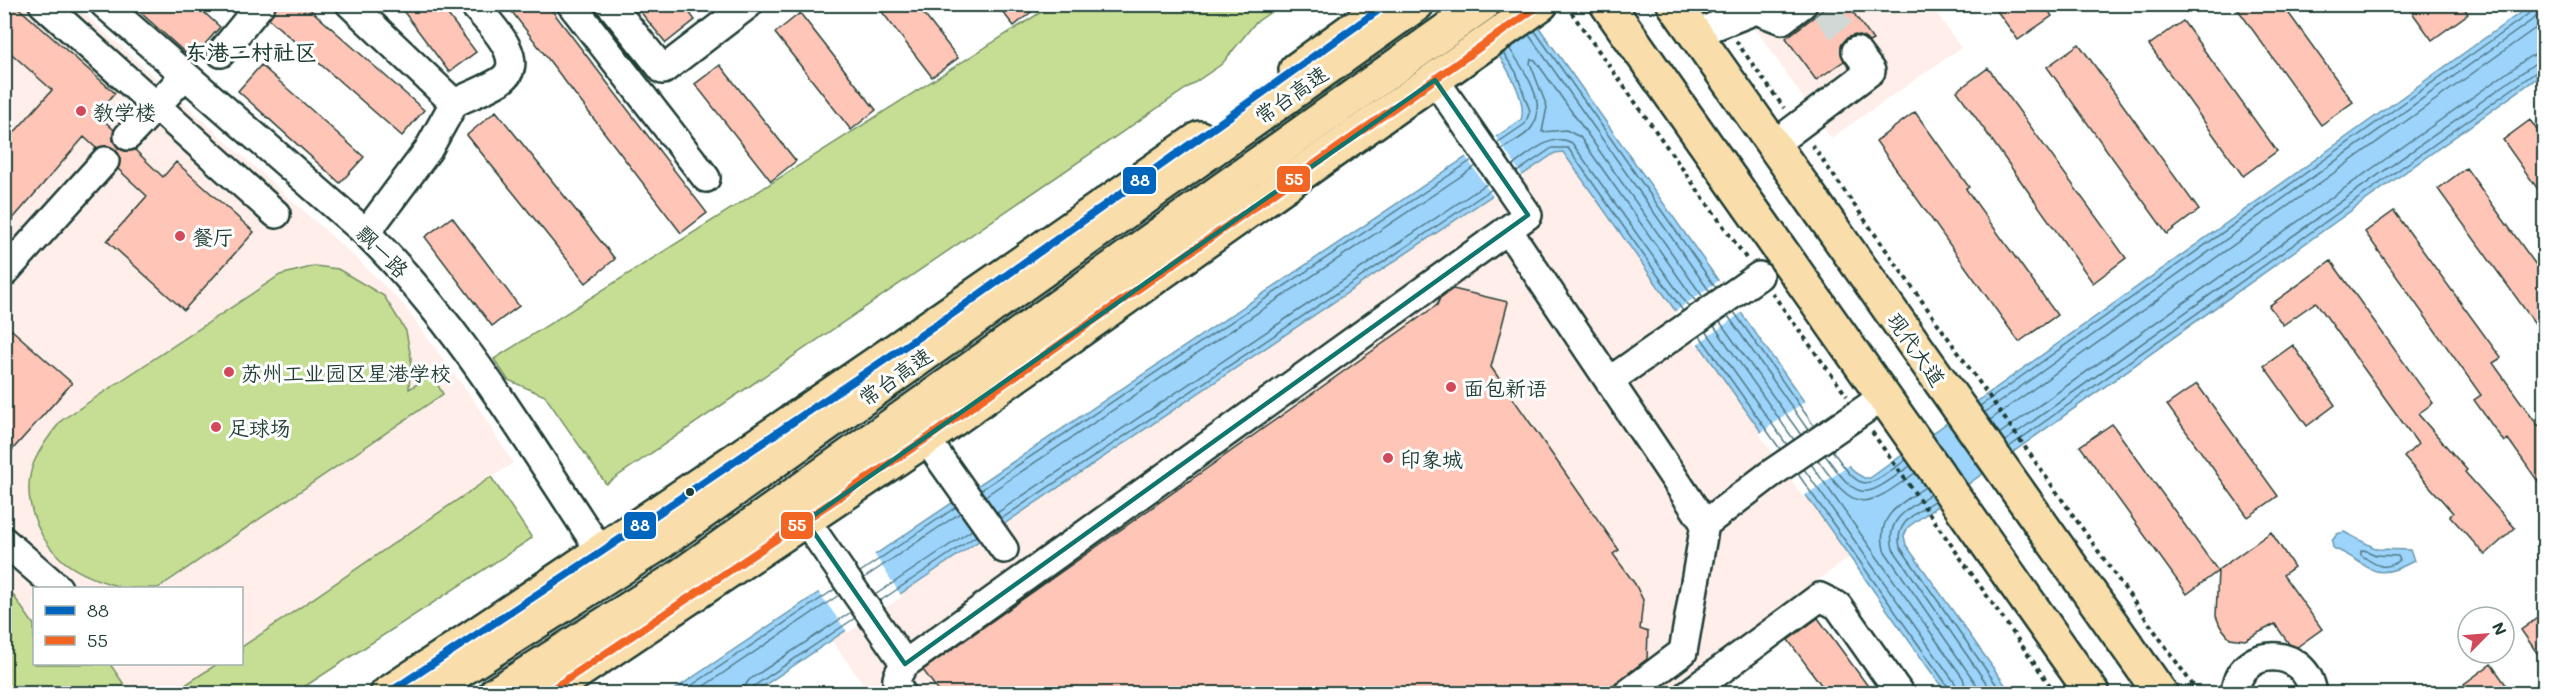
<svg xmlns="http://www.w3.org/2000/svg" width="2549" height="698" viewBox="0 0 2549 698" font-family="Mali,'LXGW WenKai TC',sans-serif">
<rect width="100%" height="100%" fill="#fff"/>
<filter id="ink" filterUnits="userSpaceOnUse"><feTurbulence type="fractalNoise" baseFrequency=".0167" numOctaves="2"/><feDisplacementMap in="SourceGraphic" scale="12" xChannelSelector="R" yChannelSelector="G"/><feConvolveMatrix kernelMatrix="1 2 1 2 8 2 1 2 1" color-interpolation-filters="sRGB"/></filter>
<g filter="url(#ink)">
<path fill="#ffeee9" d="M4,5H75L358,260L401,302L472,398L513,463L242,647V588H34V664L8,694L4,693Z
M1739,5H1931L1961,48L1831,138Z
M1563,152L1850,557L1662,693H870L832,641L1555,153Z
M110,664H217L173,694L130,693Z"/>
<path fill="#c6de94" stroke="#728e64" stroke-width="1.5" d="M1052,5H1281L1255,23L1222,64L606,484L545,396L508,380L494,359Z
M315,266L338,269L384,296L406,331L411,358L409,389L432,375L443,394L158,588H114L117,586C96,580 74,572 59,557C35,534 21,494 34,462C41,446 51,433 62,420L280,275Z
M491,477L532,538L295,693H173L217,664H242V647Z
M4,582L34,625V664H110L130,693H5Z"/>
<path fill="#9cd4fb" stroke="#6a98ab" stroke-width="1.5" d="M1462,5H1523L1854,472L1864,478H1870L2531,5H2544V73L1908,527L1904,536L1906,545L2011,693H1946L1563,152L1555,153L753,693L668,694L1521,120C1531,90 1480,30 1462,5Z
M2344,532L2377,549L2410,550L2414,561C2369,585 2373,564 2333,548L2332,541L2337,534Z"/>
<path fill="#fff" d="M1494,134L1524,178L1494,198L1464,154Z
M1721,279L1744,311L1696,345L1673,313Z
M1807,400L1852,463L1803,497L1759,434Z
M873,552L902,597L848,633L817,590Z"/>
<g fill="none" stroke-linecap="round" stroke-linejoin="round">
<path stroke="#517984" stroke-width="1.5" d="M1535,31L1716,288
M1529,35L1710,292
M1497,143L1525,124L1530,111L1516,72L1503,53
M1501,150C1510,143 1526,137 1532,127C1549,104 1523,68 1509,48
M1512,166C1528,155 1552,131 1572,143L1689,307
M1517,172L1552,148H1568L1683,311
M1696,302L1580,137L1566,130L1542,132L1547,107L1530,63L1531,59L1535,60L1703,297
M1734,312L1814,426
M1728,316L1808,430
M1720,322L1801,435
M1714,326L1794,440
M1706,331L1787,445
M1700,336L1780,449
M1980,406L2531,12L2534,4
M1984,413L2535,18L2540,12L2541,4
M1990,420L2544,22
M1999,434L2529,57L2544,52
M2005,441L2534,64L2544,61
M2009,447L2539,70L2544,69
M1832,450C1863,495 1864,489 1906,460
M1825,455C1860,504 1864,499 1910,466
M1818,460C1856,514 1864,510 1915,473
M1811,464L1963,678L1967,694
M1804,469L1955,683L1958,694
M1798,474L1949,688L1950,694
M1925,487C1900,505 1876,514 1884,550L1983,694
M981,490L1472,160
M1930,494C1908,510 1885,518 1893,549L1994,694
M985,496L1476,166
M1935,500C1917,513 1894,522 1900,547L2003,694
M997,513L1488,183
M1001,519L1492,189
M2364,550L2376,555L2398,556L2400,560C2385,572 2375,565 2361,555V551Z
M860,572L956,507
M864,578L960,513
M875,595L972,530
M880,601L976,536
M679,694L835,589
M692,694L839,595
M743,694L745,686L749,680L851,612
M751,694L754,686L855,618"/>
</g>
<path fill="#ffc5b6" stroke="#1f3d34" stroke-width="1.5" d="M4,4H14L115,93L97,114L114,130L113,140L118,148L125,151L135,150L163,177L176,162L254,232L184,310L107,241L147,196L118,169L120,156L116,150L109,146L96,148L84,137L4,229V144L52,90L4,47Z
M131,4H195L220,27L192,59Z
M276,4H304L424,110L402,136L269,19Z
M398,4H440L476,52L449,72Z
M506,4H547L707,213L681,233Z
M634,4H683L695,20L666,43Z
M876,4H916L958,58L932,77Z
M996,4H1041L1014,26Z
M1831,4H1847L1873,40L1869,42L1863,37L1855,35L1847,38L1841,45V53L1844,61L1816,80L1786,38Z
M1992,4H2044L2052,16L2018,40Z
M2234,4H2282L2353,102L2321,125Z
M2406,4H2462L2468,14L2432,40Z
M800,13L876,110L851,130L775,33Z
M2183,21L2277,151L2243,176L2149,45Z
M2079,44L2199,210L2167,234L2047,67Z
M261,65L364,157L340,183L238,91Z
M720,65L796,161L771,181L695,84Z
M1988,68L2126,258L2093,283L1957,91Z
M496,111L615,259L586,283L467,135Z
M1915,112L1969,187L1966,189L2057,315L2019,342L1876,141Z
M2530,120L2544,140V198L2503,140Z
M2466,168L2544,276V336L2438,189Z
M2394,211L2501,358L2493,363L2538,426L2544,421V490L2508,439L2504,442L2474,400L2481,395L2365,232Z
M452,217L519,306L492,326L425,237Z
M2331,261L2433,403L2418,414L2467,470L2465,472L2515,528L2485,555L2450,516L2453,513L2404,457L2418,444L2316,302L2283,325L2269,306Z
M1453,289L1508,302L1491,367L1619,550L1613,554L1635,584L1643,600L1640,629L1648,632L1647,659L1618,681L1612,688L1605,693H940L923,670L1437,305L1440,298Z
M4,323L72,383L4,459Z
M2293,345L2335,405L2307,426L2264,366Z
M2197,384L2278,496L2248,517L2167,405Z
M2112,424L2218,571L2187,594L2080,446Z
M2271,532L2294,567L2283,575L2322,629L2297,647L2289,644L2275,624L2245,640L2230,638L2220,626L2216,616L2218,570Z
M2544,613V663L2521,630Z
M1818,618L1873,693H1827L1788,640Z
M2491,664L2512,693H2471L2464,684Z"/>
<g fill="none" stroke-linecap="round" stroke-linejoin="round">
<path stroke="#d2d8d6" stroke-width="27" stroke-dasharray="27 14" stroke-linecap="butt" d="M1825,9L1856,51"/>
<defs>
<path id="minor" d="M43,4L276,214
M104,4L366,233C461,326 528,442 601,552
M350,4L454,103C469,96 485,90 500,81C531,61 487,21 473,4
M571,4L706,178
M610,4L663,70L749,4
M1695,34L1756,10L1782,20L1803,4
M221,53L261,4
M128,136L185,75
M1773,145L1871,71L1856,51
M1508,230L1705,524L1683,652L1627,694
M366,233L428,150L454,103
M4,273L105,161
M1609,381L1759,276
M926,439L1004,549
M806,521L905,664
M1705,524L1769,475L1883,397
M4,541L58,588
M902,694C893,681 897,675 905,664L1528,215L1435,80
M1688,694L1820,597L1838,606L1900,694
M2235,694C2237,645 2307,644 2313,694"/>
<path id="major" d="M1607,4L2093,694
M1674,4L2161,694
M1296,70L1387,4
M387,694C661,512 932,327 1200,138
M545,694L926,439L1541,4"/>
<path id="highway" d="M423,694L654,547L1417,4
M495,694L676,579L1483,4"/>
</defs>
<use href="#minor" stroke="#1f3d34" stroke-width="32"/>
<use href="#major" stroke="#1f3d34" stroke-width="38"/>
<use href="#highway" stroke="#1f3d34" stroke-width="38"/>
<path stroke="#1f3d34" stroke-width="4" stroke-dasharray="4.5 4.5" stroke-linecap="butt" d="M1566,5L1746,258
M1736,41L1784,108
M1812,145L2199,694
M1772,293L1847,396
M1872,432L2056,694"/>
<use href="#minor" stroke="#fff" stroke-width="27"/>
<use href="#major" stroke="#f9deab" stroke-width="33"/>
<use href="#highway" stroke="#f9deab" stroke-width="33"/>
<defs>
<path id="bus-1" d="M387,694L601,552L945,319L1387,4"/>
<path id="bus-2" d="M545,694L926,439L1541,4"/>
</defs>
<use href="#bus-1" stroke="#fff" stroke-width="12"/>
<use href="#bus-2" stroke="#fff" stroke-width="12"/>
<use href="#bus-1" stroke="#0065bd" stroke-width="8"/>
<use href="#bus-2" stroke="#f26522" stroke-width="8"/>
</g>
</g>
<path fill="none" stroke="#0f766e" stroke-width="4.5" stroke-linejoin="round" d="M1435,80L1528,215L905,664L806,521Z"/>
<g fill="#d1495b" stroke="#fff" stroke-width="2">
<circle cx="81" cy="111" r="6"/>
<circle cx="180" cy="236" r="6"/>
<circle cx="229" cy="372" r="6"/>
<circle cx="1451" cy="387" r="6"/>
<circle cx="216" cy="427" r="6"/>
<circle cx="1388" cy="458" r="6"/>
</g>
<circle fill="#1f3d34" stroke="#fff" stroke-width="2" cx="690" cy="492" r="5"/>
<g text-anchor="middle" dominant-baseline="central" stroke-width="6" stroke-linejoin="round" paint-order="stroke">
<g font-size="21" fill="#1f3d34" stroke="#fff">
<text transform="translate(1291 94) rotate(-35)">常台高速</text>
<text transform="translate(383 251) rotate(45)">飘一路</text>
<text transform="translate(1917 349) rotate(55)">现代大道</text>
<text transform="translate(895 376) rotate(-35)">常台高速</text>
</g>
<g font-size="21" fill="#1f3d34" stroke="#fff" text-anchor="start">
<text x="93" y="111">教学楼</text>
<text x="192" y="236">餐厅</text>
<text x="241" y="372">苏州工业园区星港学校</text>
<text x="1463" y="387">面包新语</text>
<text x="228" y="427">足球场</text>
<text x="1400" y="458">印象城</text>
</g>
<g font-size="22" font-weight="bold" fill="#1f3d34" stroke="#fff">
<text x="251" y="51">东港二村社区</text>
</g>
</g>
<g stroke="#fff" stroke-width="2">
<rect x="1276" y="165" width="35" height="28" rx="6" fill="#f26522"/>
<rect x="1122" y="166" width="35" height="29" rx="6" fill="#0065bd"/>
<rect x="780" y="511" width="34" height="29" rx="6" fill="#f26522"/>
<rect x="623" y="511" width="34" height="29" rx="6" fill="#0065bd"/>
</g>
<g font-size="16" text-anchor="middle" font-weight="bold" fill="#fff">
<text x="1294" y="185">55</text>
<text x="1140" y="186">88</text>
<text x="797" y="531">55</text>
<text x="640" y="531">88</text>
</g>
<rect width="2549" height="698" fill="none" stroke="#fff" stroke-width="24"/>
<rect x="12" y="12" width="2525" height="674" fill="none" stroke="#1f3d34" stroke-width="2" filter="url(#ink)"/>
<rect x="33" y="587" width="210" height="78" fill="#ffffff" stroke="#a5b1ae" stroke-width="1.5"/>
<rect x="45" y="606" width="30" height="9" fill="#0065bd" stroke="#a5b1ae" stroke-width="1.5"/>
<text x="87" y="617" font-size="18" fill="#1f3d34">88</text>
<rect x="45" y="636" width="30" height="9" fill="#f26522" stroke="#a5b1ae" stroke-width="1.5"/>
<text x="87" y="647" font-size="18" fill="#1f3d34">55</text>
<g transform="translate(2486 635) rotate(65)"><circle r="28" fill="#ffffff" stroke="#a5b1ae" stroke-width="1.5"/>
<path d="M0-4.5L10 22L0 15L-10 22Z" fill="#d1495b"/>
<text y="-9" font-size="16" font-weight="bold" text-anchor="middle" fill="#1f3d34">N</text>
</g>
</svg>
